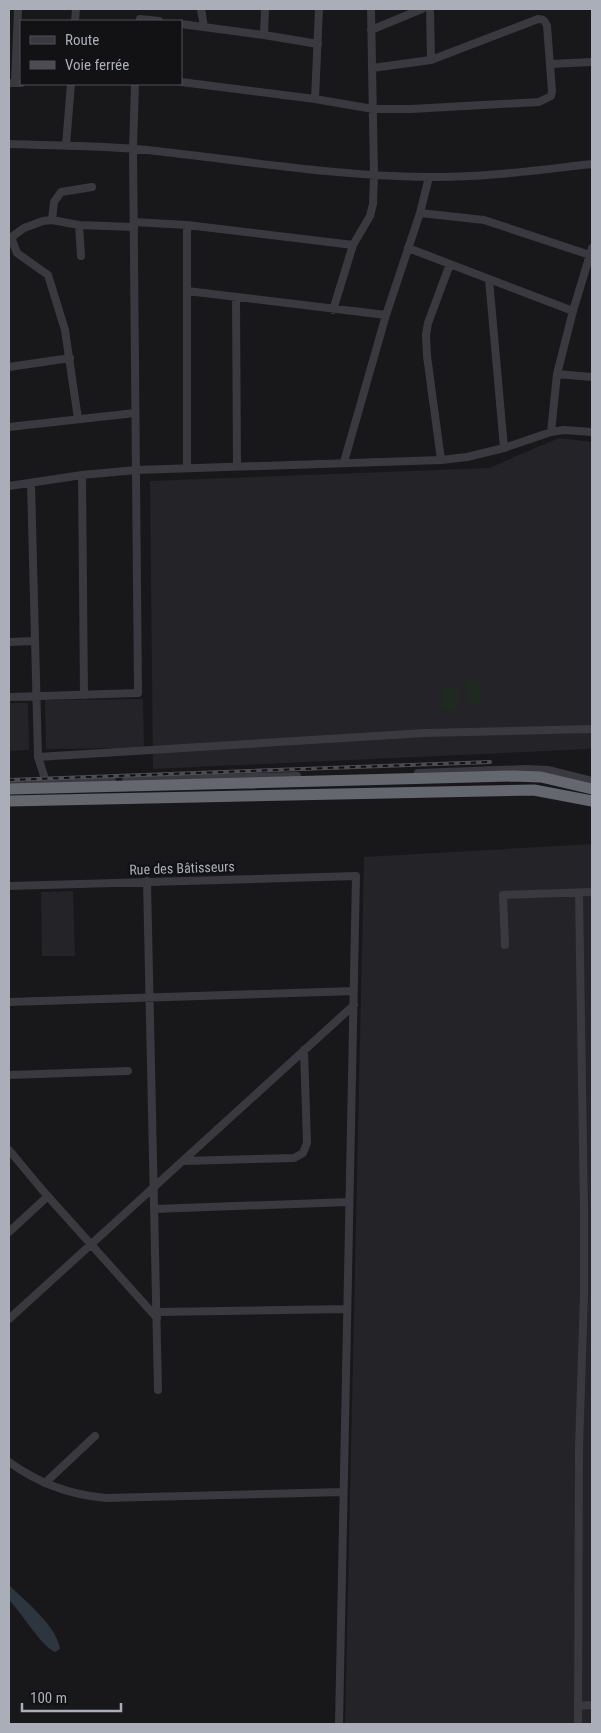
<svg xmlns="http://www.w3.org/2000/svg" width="601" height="1733" viewBox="0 0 601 1733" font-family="'Roboto Condensed',sans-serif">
<rect width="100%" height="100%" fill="#18171a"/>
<path fill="#242327" d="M559,438L592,442V749L153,769L150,481L489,468Z
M143,699L144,748L46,749L45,700Z
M9,703H28L29,750L9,751Z
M592,844V1724H345L364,857Z
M73,891L75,956H42L41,892Z"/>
<path fill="#1f2821" d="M466,680H481V705H466Z
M442,688H458V709H442Z"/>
<path fill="#2d363e" d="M9,1585C25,1601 57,1626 60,1649L55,1652C42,1647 21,1612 9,1600Z"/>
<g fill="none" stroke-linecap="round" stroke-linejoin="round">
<path stroke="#39393f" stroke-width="8" d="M201,9L204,27
M430,9L431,60
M140,19L159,21
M75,21L76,9
M181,24L264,35L318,44
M371,30L422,9
M264,35L265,9
M551,64L592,62
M181,82L315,99L373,109H411L539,102L551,96L552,91L547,26C545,21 544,19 538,19L431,60L372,68
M9,83H21
M15,83L18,9
M315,99L319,9
M9,144C58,146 107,145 156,151C246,161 336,176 427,177C482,178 538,170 592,164
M66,145L71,84
M420,213L484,220L590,255
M52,220L54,202L61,192L92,187
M134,222L187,225L353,245
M79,225L81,256
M187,225V468
M408,248L573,311
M489,279L504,448
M187,291L386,315
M236,297L237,466
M333,310L353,245L370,216L373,204L374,175L371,9
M9,367L70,358
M557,374L592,377
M78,419L65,330L48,275L17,253L12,240L13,236L24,228L43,221L52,220L79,225L134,227
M9,427L135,413
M551,432L557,374L573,311L592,248
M441,460L427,356L426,335L428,323L450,264
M344,462L386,315L420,213L429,177
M82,475L84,695
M31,483L38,757L46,782
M9,486L82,475L136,470L441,460L467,457L504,448L551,432L564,430L592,432
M9,642L35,641
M9,697L138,693L133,149L135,84
M38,757L425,733L592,729
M418,773L526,769L548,770L592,781
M126,780L297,776
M9,783L112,781
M147,881L158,1390
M9,886L356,876L339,1724
M505,945L503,895L592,892
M9,1002L354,991
M9,1075L128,1071
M9,1150L44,1192L157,1318
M183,1161L294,1158L303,1153L307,1143L304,1050
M154,1209L349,1202
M9,1232L48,1196
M157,1312L347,1309
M9,1319L354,1005
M9,1462C38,1483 70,1495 106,1498L343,1492
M45,1483L95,1436
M578,1706L592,1705
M578,1724L579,1447L584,1295V1209L579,893"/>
<path stroke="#65676f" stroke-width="11" d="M9,789L513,776L541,777L592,789
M9,801L534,790L592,801"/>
<defs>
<path id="rail" d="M9,780L490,762"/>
</defs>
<use href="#rail" stroke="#4c4d54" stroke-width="4"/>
<use href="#rail" stroke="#121215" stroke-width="2" stroke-dasharray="5.5" stroke-linecap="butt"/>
</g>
<g text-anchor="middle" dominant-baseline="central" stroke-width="5" stroke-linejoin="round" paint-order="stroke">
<g font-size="14" fill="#aaaeb9" stroke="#121215">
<text transform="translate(182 868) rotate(-2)">Rue des Bâtisseurs</text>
</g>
</g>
<rect width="601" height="1733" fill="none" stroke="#aaaeb9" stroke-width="20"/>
<rect x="20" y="20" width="162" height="65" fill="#121215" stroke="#4f5057"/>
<rect x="30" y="36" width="25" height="8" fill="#39393f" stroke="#4f5057"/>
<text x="65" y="45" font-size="15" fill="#aaaeb9">Route</text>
<rect x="30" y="61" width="25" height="8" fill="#4c4d54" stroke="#4f5057"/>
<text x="65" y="70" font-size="15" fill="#aaaeb9">Voie ferrée</text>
<path d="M22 1703v8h99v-8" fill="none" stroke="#aaaeb9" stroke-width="2.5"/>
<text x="30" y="1703" font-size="15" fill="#aaaeb9" stroke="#121215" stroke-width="4" paint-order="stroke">100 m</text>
</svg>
